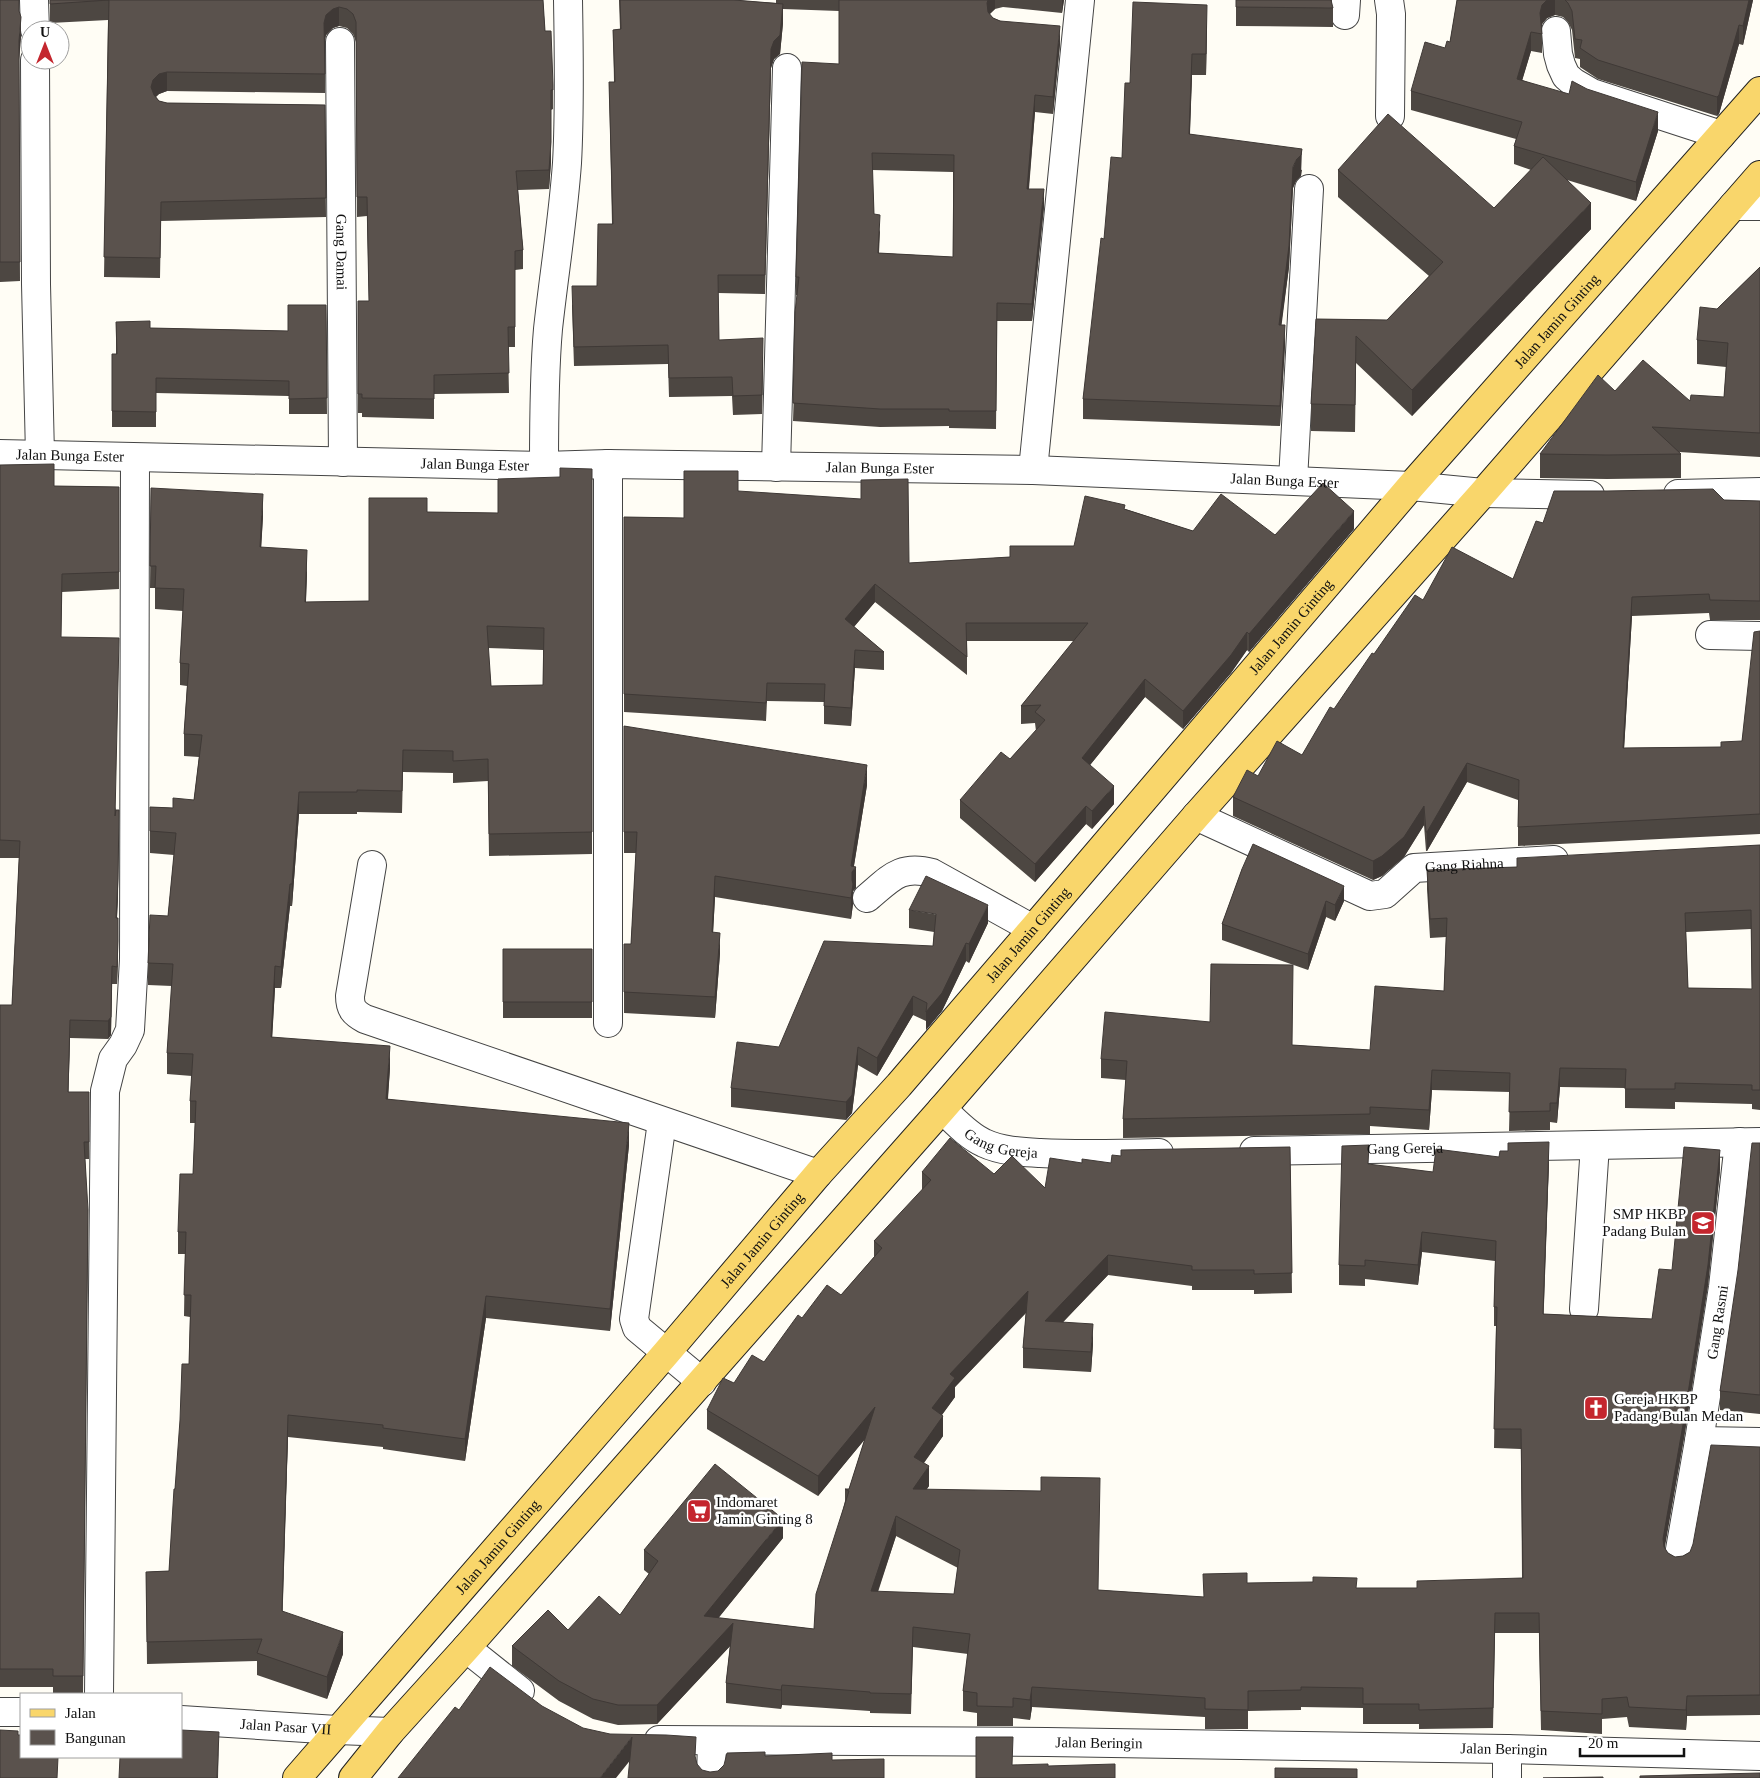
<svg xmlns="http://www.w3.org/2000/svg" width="1760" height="1778" viewBox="0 0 1760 1778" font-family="Georgia,serif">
<rect width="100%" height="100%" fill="#fffdf5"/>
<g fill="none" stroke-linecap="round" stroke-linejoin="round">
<defs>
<g id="minor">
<path d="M34,0L35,30"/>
<path d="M1389,0L1391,14L1390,116"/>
<path d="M1345,15L1346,0"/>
<path d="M1556,31L1558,54L1561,65L1566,76L1573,82L1592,93L1721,135"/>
<path id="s1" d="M340,42L343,462"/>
<path d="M35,60L36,284L40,455"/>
<path d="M1733,206H1760"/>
<path id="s2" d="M0,454L544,466L608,464L1033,470L1411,486L1483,493L1590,495"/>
<path d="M608,464V1023"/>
<path d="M544,466C544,420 544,374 548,329C554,274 563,219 567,163C570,109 569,54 568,0"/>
<path d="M776,467L787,68"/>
<path d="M1033,470L1080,0"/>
<path d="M1293,480L1309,189"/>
<path d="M1678,494L1760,492"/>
<path d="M1710,635L1760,636"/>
<path id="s3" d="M1196,816L1370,896L1385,894L1414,868L1554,860"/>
<path d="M372,865L350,996C350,1009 354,1013 365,1019L818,1174"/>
<path d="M867,898C890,879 900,864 932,873L1033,929"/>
<path id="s4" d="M942,1109C955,1121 968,1136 984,1143C1001,1151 1022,1152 1040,1153C1080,1155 1119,1154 1159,1153"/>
<path d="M662,1122L634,1319L637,1328L702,1382"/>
<path id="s5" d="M1254,1151L1760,1142"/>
<path d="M1584,1309L1595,1145"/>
<path d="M1699,1441L1760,1442"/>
<path id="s6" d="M1678,1561L1699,1441L1723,1287L1739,1142"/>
<path d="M466,1648L520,1691"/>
<path d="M99,1694L105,1091L113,1059L123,1045L130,1030L134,959L135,458"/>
<path d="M0,1712H21"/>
<path id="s7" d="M181,1720L337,1730L390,1732"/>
<path id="s8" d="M659,1740L1047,1742L1507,1749L1760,1756"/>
<path d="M1507,1749V1778"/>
<path d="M711,1778L712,1741"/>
</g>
<g id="major">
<path id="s9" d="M297,1778L667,1352L818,1174L899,1085L1033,929L1411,486L1760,91"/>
<path d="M353,1778L390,1732L466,1648L942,1109L1196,816L1483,493L1760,175"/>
</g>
</defs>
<use href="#minor" stroke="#444" stroke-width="30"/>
<use href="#major" stroke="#222" stroke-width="30"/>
<use href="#minor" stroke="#fff" stroke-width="28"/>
<use href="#major" stroke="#f9d66b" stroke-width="28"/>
</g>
<path fill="#4d4742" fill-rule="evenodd" d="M0,0L21,37L19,59L20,281L0,282Z
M50,0H543L545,31L553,85V109L551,110V162L549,189L518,190L523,250V269L515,270V347H508L509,393L434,394V419L362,417V413H358V301H369L367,216L357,217L356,42L353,34L347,28L339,26L333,28L326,35L325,42V93L167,91L159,94L156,97L159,101L167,103L325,105L326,217L161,221L160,278L104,277L108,20L50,23Z
M619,0H734L776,3V0H1064L1062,13L1003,7L995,9L989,14L993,18L1060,44L1053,114L1035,112L1029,189L1044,207L1032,321H997L996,429L949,428V426L880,427L793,421L797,295H796V277L839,64V11L783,9V23L780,54L774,59L771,68L765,294L718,293L719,340L763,357L762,414L733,415L732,396L669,397L668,364L574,366L572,305L597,286L612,224L609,82H614L613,30L620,29ZM872,170L953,172V257L879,253L880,232L874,214Z
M1236,0L1333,8V27L1236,26Z
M1457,0H1753L1743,45L1739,44L1719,114L1717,116L1598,79L1580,67V59L1575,58L1572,30L1568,22L1563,17L1555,15L1547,18L1542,24V53L1531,51L1522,80L1658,131L1636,201L1567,180L1591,229L1412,416L1356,363L1355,432L1311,431V404L1316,319L1387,320L1429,276L1338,197V170L1494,208L1531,170L1514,164V146L1516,139L1411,110V91L1450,42Z
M1207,26L1206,75H1192L1190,134L1302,170L1301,176L1296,181L1293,188L1289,267L1281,325L1285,345L1280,426L1083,419V399L1104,239L1122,158L1130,83Z
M1760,267V457L1679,452L1681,454V478L1607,479L1540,478V454L1615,391L1690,401L1724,397L1726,367L1697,364V340L1717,309Z
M326,305L327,414H289V396L156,393V427H112V354H116V322L150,328L288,331Z
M0,465L54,486L119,487V589L62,592L61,637L116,810L118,897L117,918H118V959L117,984H112L111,1035L108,1039L70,1038L68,1092L89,1112V1159H85L88,1228L83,1694L53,1693V1687H0V1005H12L19,858H0Z
M592,469V854L489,856L488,781L453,783V773L403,772L402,813L357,812V814H299L292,906H290L281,988H275L272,1037L390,1068L388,1099L629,1145L610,1331L486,1318L465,1461L383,1449V1447L288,1437L282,1612L343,1654L327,1699L257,1675V1661L147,1664L146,1572L169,1571L175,1489L189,1364L190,1317L184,1316L185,1254H178V1232L193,1174L195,1123H190V1101L192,1076L167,1074V1053L172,986L148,985V963L168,916L174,855L150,853V807L173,808L194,800L199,757L184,756V734L187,686L180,685V663L183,611L155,609V588H150L151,488L263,516L261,547L307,572L306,602L369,601L427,512L498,513L560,477ZM488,648L543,650V685L491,686Z
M738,491L909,563L1010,557L1074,546L1125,509L1193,531L1275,535L1354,529L1249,652L1247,650L1231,673L1183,729L1145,697L1090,765L1114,804L1092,829L1086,824L1035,882L960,818V800L1010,759L1036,731L1035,723L1021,724V706L1074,641H967V675L875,602L854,627L884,652V670L855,668L851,726L824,724V702L767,701L766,721L624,712V517L684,518Z
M1724,500L1760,501V620H1710L1709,613L1632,616L1624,748L1721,747L1742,741L1760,631V834L1518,846V800L1467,782L1427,851H1426L1424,825L1404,857L1382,876L1373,880L1233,816V797L1258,776L1302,755L1374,654L1423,600L1513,579L1543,523Z
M624,726L867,785L854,866L856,888L853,891V904L851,919L715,897L713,932L720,953L715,1018L624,1013V944H631L636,853H624Z
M1760,845V1110L1752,1109V1104L1675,1102V1109L1625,1108V1088L1560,1087L1557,1123L1550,1122V1130L1509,1131L1510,1092L1432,1090L1429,1130L1370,1126V1134L1123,1138V1119L1126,1080L1101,1078V1059L1292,1045L1370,1050L1444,991L1446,937L1430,938L1427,889V870L1517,867ZM1751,929L1752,989L1688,988L1686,932Z
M1242,869L1344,901L1335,921L1326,917L1308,970L1222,940V924Z
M909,910L988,923L969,963L966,961L942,1011L926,1030V1021L913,1015L877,1076L858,1065L852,1113L846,1120L731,1107V1088L779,1047L933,946L934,932L909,928Z
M503,949H592V1018H503Z
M1760,1143V1414L1720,1410V1391Z
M1290,1147L1292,1293L1254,1294V1290H1192V1286L1108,1275L1063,1322L1093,1344L1091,1372L1023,1368V1348L1026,1312L955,1387V1397L942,1415L943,1436L924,1463L929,1486L926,1490L1098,1590L1203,1597L1247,1583L1357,1588H1417L1522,1578L1521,1449L1494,1448L1496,1326H1494V1307L1495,1261L1422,1252L1418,1285L1365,1279V1286L1339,1285V1265L1369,1165L1433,1172L1499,1157L1549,1162L1543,1314L1652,1319L1672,1270L1720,1170L1708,1285L1684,1438L1664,1548L1668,1553L1675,1557L1683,1556L1690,1552L1760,1447V1715L1687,1716L1686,1730L1629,1727L1627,1717L1602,1719V1734L1541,1730L1539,1633H1495L1493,1728L1419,1729V1724H1363V1708L1301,1707V1710L1248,1711V1729H1205V1717L1032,1707L1030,1720L1013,1718V1726H977V1713L963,1711V1691L968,1654L913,1647L911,1714L870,1713V1711L782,1705L781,1709L726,1703V1683L730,1646L657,1724L618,1725L593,1719L559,1701L512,1666V1646L620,1615L649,1574L644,1570V1550L783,1538L718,1618L814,1629L845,1501V1489H849L865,1439L818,1496L707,1429V1410L734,1383L764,1362L802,1318L841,1295L874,1257V1241L922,1191V1172L994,1174L1045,1188L1082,1163H1111L1121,1156ZM896,1536L958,1568L954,1594L878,1592Z"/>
<path fill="#3f3936" d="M988,0H995V9L990,14L987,21V3Z
M1062,0H1064L1062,13Z
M1547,0H1555V15L1547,18L1542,24L1540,32V13L1542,5Z
M1749,0H1753L1743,45V26Z
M783,4V23L780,54L774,59L771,68L765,294L771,49Z
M1207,5V26L1206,75V54Z
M339,7V26L333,28L326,35L324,42V23L326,15L333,9Z
M21,17V37L19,60V41Z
M1739,25V44L1719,114L1717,116V97Z
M1060,26V44L1053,114V97Z
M1531,32V51L1517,98V79Z
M1192,54V75L1189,155V134Z
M167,72V91L159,94L153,99L151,87L153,80L159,74Z
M1035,95V112L1027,207V189Z
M1658,112V131L1636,201V182Z
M551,142V162L549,189V170Z
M1302,149L1301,176L1296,181L1293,188L1289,267L1279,345V325L1293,167L1296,160Z
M1044,189V207L1032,321V304Z
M1591,203V229L1412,416V390Z
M1285,325V345L1280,426V406Z
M763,338V357L762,414V395Z
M263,494V516L260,569V547Z
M1354,511V529L1249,652V634Z
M307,550V572L305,624V602Z
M875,584V602L845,637V619Z
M1632,597V616L1623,767V748Z
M1247,632V650L1231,673L1183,729V711Z
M855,650V668L851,726V708Z
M1145,679V697L1082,775V758Z
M1467,763V782L1427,851V832Z
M867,765V785L853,871L856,867V888L853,891V904L851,919V866Z
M1114,786V804L1092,829V811Z
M299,792V814L292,906V884Z
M1086,806V824L1035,882V864Z
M1424,806V825L1404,857L1382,876L1373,880V861Z
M119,810L118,897L116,936Z
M715,876V897L712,953V932Z
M290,884V906L281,988V967Z
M1344,886V901L1335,921V905Z
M1326,901V917L1308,970V954Z
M988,905V923L969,963V944Z
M720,933V953L715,1018V997Z
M118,941V959L117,984V967Z
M966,943V961L942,1011L926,1030V1012Z
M112,966L111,1035L108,1039V1021Z
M275,966V988L271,1059V1037Z
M913,996V1015L877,1076V1058Z
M70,1020V1038L68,1110V1092Z
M390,1046V1068L386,1121V1099Z
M858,1047V1065L852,1113L846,1120V1102Z
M1560,1068V1087L1557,1123V1103Z
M1432,1070V1090L1429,1130V1110Z
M629,1123V1145L610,1331V1309Z
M1549,1142V1162L1543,1333V1314Z
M1720,1150V1170L1708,1285L1684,1438L1663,1558V1539Z
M1422,1232V1252L1418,1285V1265Z
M1108,1255V1275L1045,1341V1321Z
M1028,1291V1311L955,1387V1397L932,1428V1408L950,1374Z
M486,1296V1318L465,1461V1439Z
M1093,1324V1344L1091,1372V1352Z
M875,1407V1427L818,1496V1476Z
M288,1415V1437L282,1633V1611Z
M943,1416V1436L914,1476V1457Z
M929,1466V1486L913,1509V1489Z
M896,1516V1536L871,1611V1591Z
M783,1519V1538L704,1636V1616Z
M733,1623V1643L657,1724V1705Z
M343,1632V1654L327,1699V1677Z
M782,1685V1705L781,1709V1690Z
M1032,1687V1707L1030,1720V1700Z
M1687,1696V1716L1686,1730V1710Z
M219,1732L218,1778H217Z
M632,1737V1758L616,1778H600Z"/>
<path fill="#5a524d" stroke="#3f3936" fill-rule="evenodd" d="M0,0H19V11L21,17L19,41L20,262H0Z
M50,0H543L545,31H551L553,85V90H551V142L549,170L516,171L523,250L515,251V327H508L509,373L434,375V399L362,398V394H358V301H369L367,197H357L356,22L353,14L347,9L339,7L333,9L326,15L324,23L325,74L167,72L159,74L153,80L151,87L154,95L159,101L167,103L325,105L326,198L161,202L160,258L104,257L109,0L50,4Z
M620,0H734L783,4L780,35L774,41L771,49L765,275H718L719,340L763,338L762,395L733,396L732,377L669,378L668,345L574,347L572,286H597L598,224H613L609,82H615L613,30L621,29Z
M839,0H988L987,3L988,12L993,18L1000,21L1060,26L1053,97L1035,95L1027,189H1044L1032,304L997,303L996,411H949V409H880L793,403L795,312L799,277H796L802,62L839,64ZM872,153L954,155L953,257L878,253L880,215L874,214Z
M1236,0H1331L1333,8L1236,7Z
M1457,0H1547L1542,5L1540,13L1542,34L1531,32L1517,79L1569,94L1572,81L1587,89L1658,112L1636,182L1514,146L1522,122L1411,91L1425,42L1445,48L1447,41L1450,42Z
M1565,0H1749L1743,26L1739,25L1719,95L1717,97L1598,60L1580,48L1582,40L1575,39L1572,11L1568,3Z
M1133,2L1207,5L1206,54H1192L1189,134L1302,149L1301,155L1296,160L1293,167L1289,246L1279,325H1285L1280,406L1083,399L1101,238L1104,239L1111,157L1122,158L1125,83H1130Z
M1388,114L1494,208L1543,157L1591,203L1412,390L1356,336L1355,405L1311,404L1316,319L1387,320L1443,262L1338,170Z
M1760,267V433L1652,427L1681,454L1607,455L1540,454L1598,375L1615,391L1643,360L1690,401L1691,395L1724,397L1728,343L1697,340L1700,307L1717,309Z
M288,305H326L327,398L289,399V381L156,378V412L112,411V354H117L116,322L150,321V328L288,331Z
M54,464V486L119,487V572L62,574L61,637L119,638L115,816L116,810H119L118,879L116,918H118V941L117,967L112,966L111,1017L108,1021L70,1020L68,1092H89V1142H84L88,1210L83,1676H53V1669H0V1005H12L20,841L0,840V465Z
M560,468L592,469V832L489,834L488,759L453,761V751L403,750L402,791L357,790V792H299L292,884H290L281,967L275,966L271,1037L390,1046L386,1099L629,1123L610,1309L486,1296L465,1439L383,1428V1425L288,1415L282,1611L343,1632L327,1677L257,1653L262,1639L147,1642L146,1572L169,1571L174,1489H175L180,1420L182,1364H189L191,1295H184L186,1232H178L180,1174H193L196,1101H190L193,1054L167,1053L173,964L148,963L150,915L168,916L176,833L150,831V807L173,808V798L194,800L202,735L184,734L189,664L180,663L184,589L155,588L156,566H150L151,488L263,494L260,547L307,550L305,602L369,601V498H427V512L498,513V479L560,477ZM487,626L544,628L543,685L491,686Z
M684,471H738V491L861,499V480L908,479L909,563L1010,557V546H1074L1085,496L1125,505L1124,509L1193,531L1221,494L1275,535L1323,483L1354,511L1249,634L1247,632L1231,655L1183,711L1145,679L1082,758L1114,786L1092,811L1086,806L1035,864L960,800L1001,752L1010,759L1045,720L1035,712L1041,705L1021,706L1088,623H966L967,657L875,584L845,619L884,652L855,650L851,708L824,706L825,684L767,683L766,703L624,694V517L684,518Z
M1713,489L1724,500L1760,501V601L1710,600L1709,594L1632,597L1623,748L1721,747V742L1742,741L1754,632L1760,631V814L1518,827L1519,780L1467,763L1427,832H1426L1424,806L1404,837L1382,856L1373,861L1233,797L1247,770L1258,776L1277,741L1302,755L1330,707L1334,709L1372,653L1374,654L1415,595L1423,600L1452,547L1513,579L1536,521L1543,523L1554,491H1607Z
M624,726L867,765L851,866L856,867L852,872V880L853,884L851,898L715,876L712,932L720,933L715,997L624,992V944H631L637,832H624Z
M1253,844L1344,886L1335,905L1326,901L1308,954L1222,924L1242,869Z
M1760,845V1090H1752V1085L1675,1083V1089H1625L1626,1069L1560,1068L1557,1103H1550V1111L1509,1112L1510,1073L1432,1070L1429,1110L1370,1107V1114L1123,1119L1127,1061L1101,1059L1105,1012L1210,1022L1211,964L1293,965L1292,1045L1370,1050L1375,986L1444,991L1447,918L1430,919L1427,870L1517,867V858ZM1751,910L1752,989L1688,988L1685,913Z
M926,876L988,905L969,944L966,943L942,993L926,1012L927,1003L913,996L877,1058L858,1047L852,1095L846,1102L731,1088L737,1042L779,1047L824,941L933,946L936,914L909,910Z
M503,949H592V1002H503Z
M950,1138L994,1174L1012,1156L1045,1188L1050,1158L1082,1163V1159L1111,1163L1112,1155L1121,1156V1150L1290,1147L1292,1273L1254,1274V1270H1192V1266L1108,1255L1045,1321L1093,1324L1091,1352L1023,1348L1028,1291L950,1374L955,1378L932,1408L943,1416L914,1457L929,1466L913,1489L1041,1491V1477L1100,1478L1098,1590L1204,1597L1203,1574L1247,1573V1583L1313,1582V1577L1357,1578L1356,1588H1417V1581L1523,1578L1521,1429H1494L1497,1307H1494L1496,1241L1422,1232L1418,1265L1365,1260V1266L1339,1265L1342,1146L1369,1145L1368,1164L1433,1172L1436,1149L1499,1157L1500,1151H1508V1143L1549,1142L1543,1314L1652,1319L1659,1269L1672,1270L1684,1147L1720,1150L1708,1265L1684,1419L1663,1539L1664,1547L1668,1553L1675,1557L1683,1556L1690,1552L1693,1544L1711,1445L1760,1447V1695L1687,1696L1686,1710L1629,1707L1627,1697L1602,1699V1714L1541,1711L1539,1613H1495L1493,1708L1419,1710V1704H1363V1688L1301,1687V1690L1248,1691V1710L1205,1709V1698L1032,1687L1030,1700L1013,1698V1707L977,1706V1693L963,1691L970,1634L913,1627L911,1694L870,1693V1692L782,1685L781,1690L726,1683L733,1623L657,1705H618L593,1699L559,1681L512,1646L548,1610L568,1630L599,1596L620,1615L658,1561L644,1550L715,1464L783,1519L704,1616L814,1629L816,1594L849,1491L845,1489H849L875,1407L818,1476L707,1410L723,1378L734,1383L752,1355L764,1362L798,1315L802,1318L827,1285L841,1295L882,1248L874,1241L931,1180L922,1172ZM896,1516L960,1550L954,1594L871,1591Z
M1752,1143H1760V1395L1720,1391L1738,1270Z
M490,1667L542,1706L583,1728L610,1734L666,1735L696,1737L695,1756L697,1764L702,1770L710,1772L718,1771L724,1765L727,1753L765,1752V1756L832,1753V1760L884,1759V1778H628L632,1737L600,1778H398L455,1707L459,1710Z
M0,1730L18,1731V1735H21V1757H58L57,1778H0Z
M181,1730L219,1732L217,1778H119L120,1757H181Z
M976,1737H1013L1012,1765L1048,1764V1766L1115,1764V1778H976Z
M1275,1768L1357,1769V1778H1275Z
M1760,1773V1778H1640V1776Z
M1603,1777V1778H1543Z"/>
<defs>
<symbol id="school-square" viewBox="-11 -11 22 22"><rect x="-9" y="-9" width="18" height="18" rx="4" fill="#c4262e" stroke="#fff"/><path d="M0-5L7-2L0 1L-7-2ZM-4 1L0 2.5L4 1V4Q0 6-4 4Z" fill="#fff"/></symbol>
<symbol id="church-square" viewBox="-11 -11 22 22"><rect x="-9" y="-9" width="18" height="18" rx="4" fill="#c4262e" stroke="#fff"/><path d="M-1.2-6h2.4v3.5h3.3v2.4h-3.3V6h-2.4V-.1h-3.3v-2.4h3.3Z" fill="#fff"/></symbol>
<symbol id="supermarket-square" viewBox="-11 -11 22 22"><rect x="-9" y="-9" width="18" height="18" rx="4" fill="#c4262e" stroke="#fff"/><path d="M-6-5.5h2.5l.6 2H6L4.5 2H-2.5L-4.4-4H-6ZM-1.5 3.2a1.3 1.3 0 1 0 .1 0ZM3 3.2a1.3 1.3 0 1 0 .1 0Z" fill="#fff"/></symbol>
</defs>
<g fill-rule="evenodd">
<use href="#school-square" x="1689" y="1209" width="28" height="28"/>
<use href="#church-square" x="1582" y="1394" width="28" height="28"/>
<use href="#supermarket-square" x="685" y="1497" width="28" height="28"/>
</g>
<g text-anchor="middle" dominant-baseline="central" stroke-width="5" stroke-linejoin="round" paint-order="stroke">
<g font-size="15" fill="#111" stroke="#fff">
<text stroke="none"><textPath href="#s1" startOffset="210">Gang Damai</textPath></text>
<text stroke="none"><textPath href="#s9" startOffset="1926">Jalan Jamin Ginting</textPath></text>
<text stroke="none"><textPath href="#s2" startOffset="70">Jalan Bunga Ester</textPath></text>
<text stroke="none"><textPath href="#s2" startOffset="475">Jalan Bunga Ester</textPath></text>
<text stroke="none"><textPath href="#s2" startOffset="880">Jalan Bunga Ester</textPath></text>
<text stroke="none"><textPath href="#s2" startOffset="1285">Jalan Bunga Ester</textPath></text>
<text stroke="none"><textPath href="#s9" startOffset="1521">Jalan Jamin Ginting</textPath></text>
<text stroke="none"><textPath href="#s3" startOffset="296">Gang Riahna</textPath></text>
<text stroke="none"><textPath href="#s9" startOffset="1116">Jalan Jamin Ginting</textPath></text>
<text stroke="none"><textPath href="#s4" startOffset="71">Gang Gereja</textPath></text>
<text stroke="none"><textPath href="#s5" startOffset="151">Gang Gereja</textPath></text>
<text stroke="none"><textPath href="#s9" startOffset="711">Jalan Jamin Ginting</textPath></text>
<text stroke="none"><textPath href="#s6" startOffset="242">Gang Rasmi</textPath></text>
<text stroke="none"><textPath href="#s9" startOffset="306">Jalan Jamin Ginting</textPath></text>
<text stroke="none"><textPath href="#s7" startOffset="105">Jalan Pasar VII</textPath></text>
<text stroke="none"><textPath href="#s8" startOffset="440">Jalan Beringin</textPath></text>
<text stroke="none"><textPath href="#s8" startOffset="845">Jalan Beringin</textPath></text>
</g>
<g font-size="15" fill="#111" stroke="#fff" text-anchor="start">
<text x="1686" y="1214" text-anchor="end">SMP HKBP<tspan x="1686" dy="17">Padang Bulan</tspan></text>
<text x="1614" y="1399">Gereja HKBP<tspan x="1614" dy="17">Padang Bulan Medan</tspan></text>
<text x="716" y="1502">Indomaret<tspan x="716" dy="17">Jamin Ginting 8</tspan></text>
</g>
</g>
<rect x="20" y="1693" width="162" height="65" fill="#ffffff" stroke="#a0a0a0"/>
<rect x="30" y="1709" width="25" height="8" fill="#f9d66b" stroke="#a0a0a0"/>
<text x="65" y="1718" font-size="15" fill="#111111">Jalan</text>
<rect x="30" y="1730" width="25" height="15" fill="#5a524d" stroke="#a0a0a0"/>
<text x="65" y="1743" font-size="15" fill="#111111">Bangunan</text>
<g transform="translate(45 45)"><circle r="24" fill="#ffffff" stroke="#a0a0a0"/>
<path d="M0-4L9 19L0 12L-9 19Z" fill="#c4262e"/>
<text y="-8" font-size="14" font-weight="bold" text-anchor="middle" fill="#111111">U</text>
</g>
<path d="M1580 1748v8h104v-8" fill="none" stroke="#111111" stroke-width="2.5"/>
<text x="1588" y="1748" font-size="15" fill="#111111" stroke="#ffffff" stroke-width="4" paint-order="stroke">20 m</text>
</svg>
